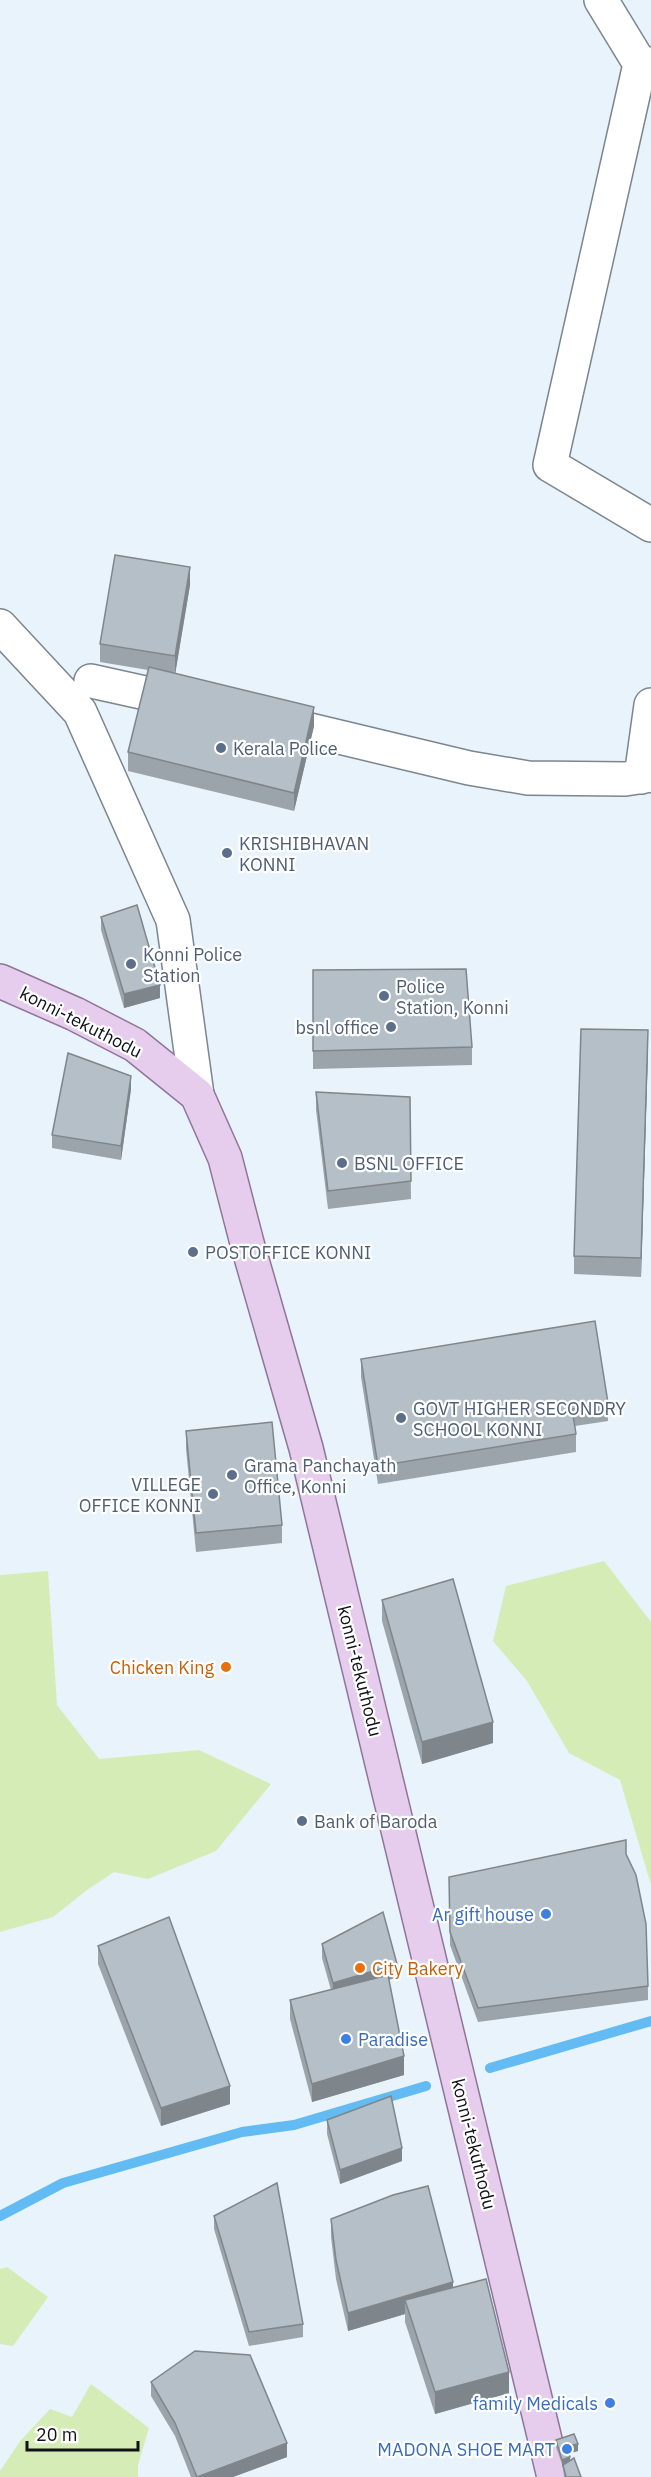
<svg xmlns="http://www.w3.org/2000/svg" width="651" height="2477" viewBox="0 0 651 2477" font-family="'IBM Plex Sans',sans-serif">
<rect width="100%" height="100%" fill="#e9f3fc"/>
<path fill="#d5ecb7" d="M604,1561L651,1622V1885L620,1780L569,1753L527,1681L493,1641L506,1586Z
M48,1571L57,1705L99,1759L199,1750L271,1784L216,1851L148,1879L114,1872L87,1890L53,1917L0,1932V1575Z
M7,2267L48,2297L13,2346L0,2344V2269Z
M91,2384L149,2428L138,2465V2477H0V2471L21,2440L50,2409L72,2417Z"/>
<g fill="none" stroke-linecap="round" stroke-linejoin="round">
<path stroke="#62bbf2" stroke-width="10" d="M490,2068L651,2021
M0,2216L63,2183L242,2132L294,2125L426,2086"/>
<defs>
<path id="minor" d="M601,0L640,64
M651,64H640L550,465L651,525
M0,626L80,712L173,920L197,1095
M91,681L186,702
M268,720L469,768L528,778L625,779L651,775
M641,777L651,705"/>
<path id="major" d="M0,981L75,1014L135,1045L197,1095L225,1158L247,1243L306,1448L554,2477"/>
</defs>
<use href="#minor" stroke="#7c868e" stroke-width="36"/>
<use href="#major" stroke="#90759a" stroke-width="36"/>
<use href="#minor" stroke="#fff" stroke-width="33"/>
<use href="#major" stroke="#e6cced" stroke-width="33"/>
</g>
<path fill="#9ca4ab" d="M190,585L175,674L314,726L294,811L128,771V752L148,670L100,662V644Z
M101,917L160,998L124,1008L101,930Z
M313,970L472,1047V1065L313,1069Z
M648,1049L641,1277L574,1274V1256Z
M131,1089L121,1160L52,1148V1135Z
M316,1092L410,1097L411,1199L328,1209L316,1110Z
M361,1359L608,1403V1421L575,1426L576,1434V1452L378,1484L361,1377Z
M186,1431L282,1525V1543L196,1552L186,1449Z
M382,1600L493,1743L422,1764L382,1621Z
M626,1854L648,1986V2000L478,2022L450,1945L449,1877Z
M322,1944L397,1977L389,1980L404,2075L312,2102L290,2019V2000L331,1990L322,1958Z
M98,1946L230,2104L161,2126L98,1964Z
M327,2120L402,2161L340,2184L327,2134Z
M214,2216L303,2324V2337L249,2346L214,2229Z
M331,2219L453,2288L509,2393L435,2414L405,2322V2314L348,2331L336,2279L331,2237Z
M151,2382L287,2457L233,2477H191L175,2436L151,2396Z
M556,2440L578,2451L569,2453L570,2461L581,2477H564L563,2467L556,2447Z"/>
<path fill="#7f868b" d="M190,567V585L175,675V656Z
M314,707V726L294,811V793Z
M160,985V998L124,1008V994Z
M648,1030V1049L641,1277V1258Z
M131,1076V1089L121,1160V1146Z
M493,1722V1743L422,1764V1742Z
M397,1964V1977L333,1996V1983Z
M404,2056V2075L312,2102V2084Z
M230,2086V2104L161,2126V2108Z
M402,2148V2161L340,2184V2170Z
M453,2282V2300H405V2314L348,2331V2313Z
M509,2372V2393L435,2414V2392Z
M287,2443V2457L233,2477H197Z
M578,2444V2451L567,2454V2446Z
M570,2457V2464L563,2465L562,2468V2460Z"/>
<path fill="#b5bfc7" stroke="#7f868b" stroke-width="1.5" d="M115,555L190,567L175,656L100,644Z
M149,667L314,707L294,793L128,752Z
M137,905L160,985L124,994L101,917Z
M466,969L472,1047L313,1051V970Z
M581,1029L648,1030L641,1258L574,1256Z
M68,1053L131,1076L121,1146L52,1135Z
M316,1092L410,1097L411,1181L328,1191Z
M595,1321L608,1403L572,1409L576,1434L378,1466L361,1359Z
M272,1422L282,1525L196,1533L186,1431Z
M453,1579L493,1722L422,1742L382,1600Z
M626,1840V1854L636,1875L646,1924L648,1986L478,2008L450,1932L449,1877Z
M383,1912L397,1964L333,1983L322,1944Z
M169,1917L230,2086L161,2108L98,1946Z
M388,1975L404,2056L312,2084L290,2000Z
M391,2096L402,2148L340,2170L327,2120Z
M277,2183L303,2324L249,2332L214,2216Z
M428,2186L453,2282L348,2313L336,2260L331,2219L393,2195Z
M486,2279L509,2372L435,2392L405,2300Z
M195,2351L250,2355L287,2443L197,2477L175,2423L151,2382Z
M574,2434L578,2444L567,2446L570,2457L562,2460L556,2440Z
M574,2458L581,2477H566L563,2465Z"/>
<g fill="#5c6f8a" stroke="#fff" stroke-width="2">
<circle cx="221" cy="748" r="6"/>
<circle cx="227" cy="853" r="6"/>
<circle cx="131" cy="964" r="6"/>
<circle cx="384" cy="996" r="6"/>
<circle cx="391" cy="1027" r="6"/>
<circle cx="342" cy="1163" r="6"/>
<circle cx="193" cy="1252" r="6"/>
<circle cx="401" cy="1418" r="6"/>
<circle cx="232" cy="1475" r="6"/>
<circle cx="213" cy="1494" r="6"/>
<circle cx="302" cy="1821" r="6"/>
</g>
<g fill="#e8710a" stroke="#fff" stroke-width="2">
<circle cx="226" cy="1667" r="6"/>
<circle cx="360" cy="1968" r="6"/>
</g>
<g fill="#3f7fe0" stroke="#fff" stroke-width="2">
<circle cx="546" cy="1914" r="6"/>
<circle cx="346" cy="2039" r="6"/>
<circle cx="610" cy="2403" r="6"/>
<circle cx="567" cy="2449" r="6"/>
</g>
<g text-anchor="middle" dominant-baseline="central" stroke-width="4.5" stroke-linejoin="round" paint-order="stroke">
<g font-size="18" fill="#4e5e75" stroke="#fff" text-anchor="start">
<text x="233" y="748">Kerala Police</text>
<text x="239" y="843">KRISHIBHAVAN<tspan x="239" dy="21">KONNI</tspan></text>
<text x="143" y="954">Konni Police<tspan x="143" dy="21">Station</tspan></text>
<text x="396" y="986">Police<tspan x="396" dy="21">Station, Konni</tspan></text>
<text x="379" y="1027" text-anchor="end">bsnl office</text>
<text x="354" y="1163">BSNL OFFICE</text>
<text x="205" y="1252">POSTOFFICE KONNI</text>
<text x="413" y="1408">GOVT HIGHER SECONDRY<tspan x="413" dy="21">SCHOOL KONNI</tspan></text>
<text x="244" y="1465">Grama Panchayath<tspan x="244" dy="21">Office, Konni</tspan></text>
<text x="201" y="1484" text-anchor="end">VILLEGE<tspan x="201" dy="21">OFFICE KONNI</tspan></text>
<text x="314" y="1821">Bank of Baroda</text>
</g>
<g font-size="18" fill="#0f1316" stroke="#fff">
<text transform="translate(81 1022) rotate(27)">konni-tekuthodu</text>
<text transform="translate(360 1671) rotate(76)">konni-tekuthodu</text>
<text transform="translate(474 2144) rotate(76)">konni-tekuthodu</text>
</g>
<g font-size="18" fill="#c56008" stroke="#fff" text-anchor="end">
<text x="214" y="1667">Chicken King</text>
<text x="372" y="1968" text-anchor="start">City Bakery</text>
</g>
<g font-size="18" fill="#366cbe" stroke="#fff" text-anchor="end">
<text x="534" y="1914">Ar gift house</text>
<text x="358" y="2039" text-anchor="start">Paradise</text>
<text x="598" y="2403">family Medicals</text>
<text x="555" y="2449">MADONA SHOE MART</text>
</g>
</g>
<path d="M27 2441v9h111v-9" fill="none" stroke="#0f1316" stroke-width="3"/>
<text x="36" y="2441" font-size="18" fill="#0f1316" stroke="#ffffff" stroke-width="4.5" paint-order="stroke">20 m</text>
</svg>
